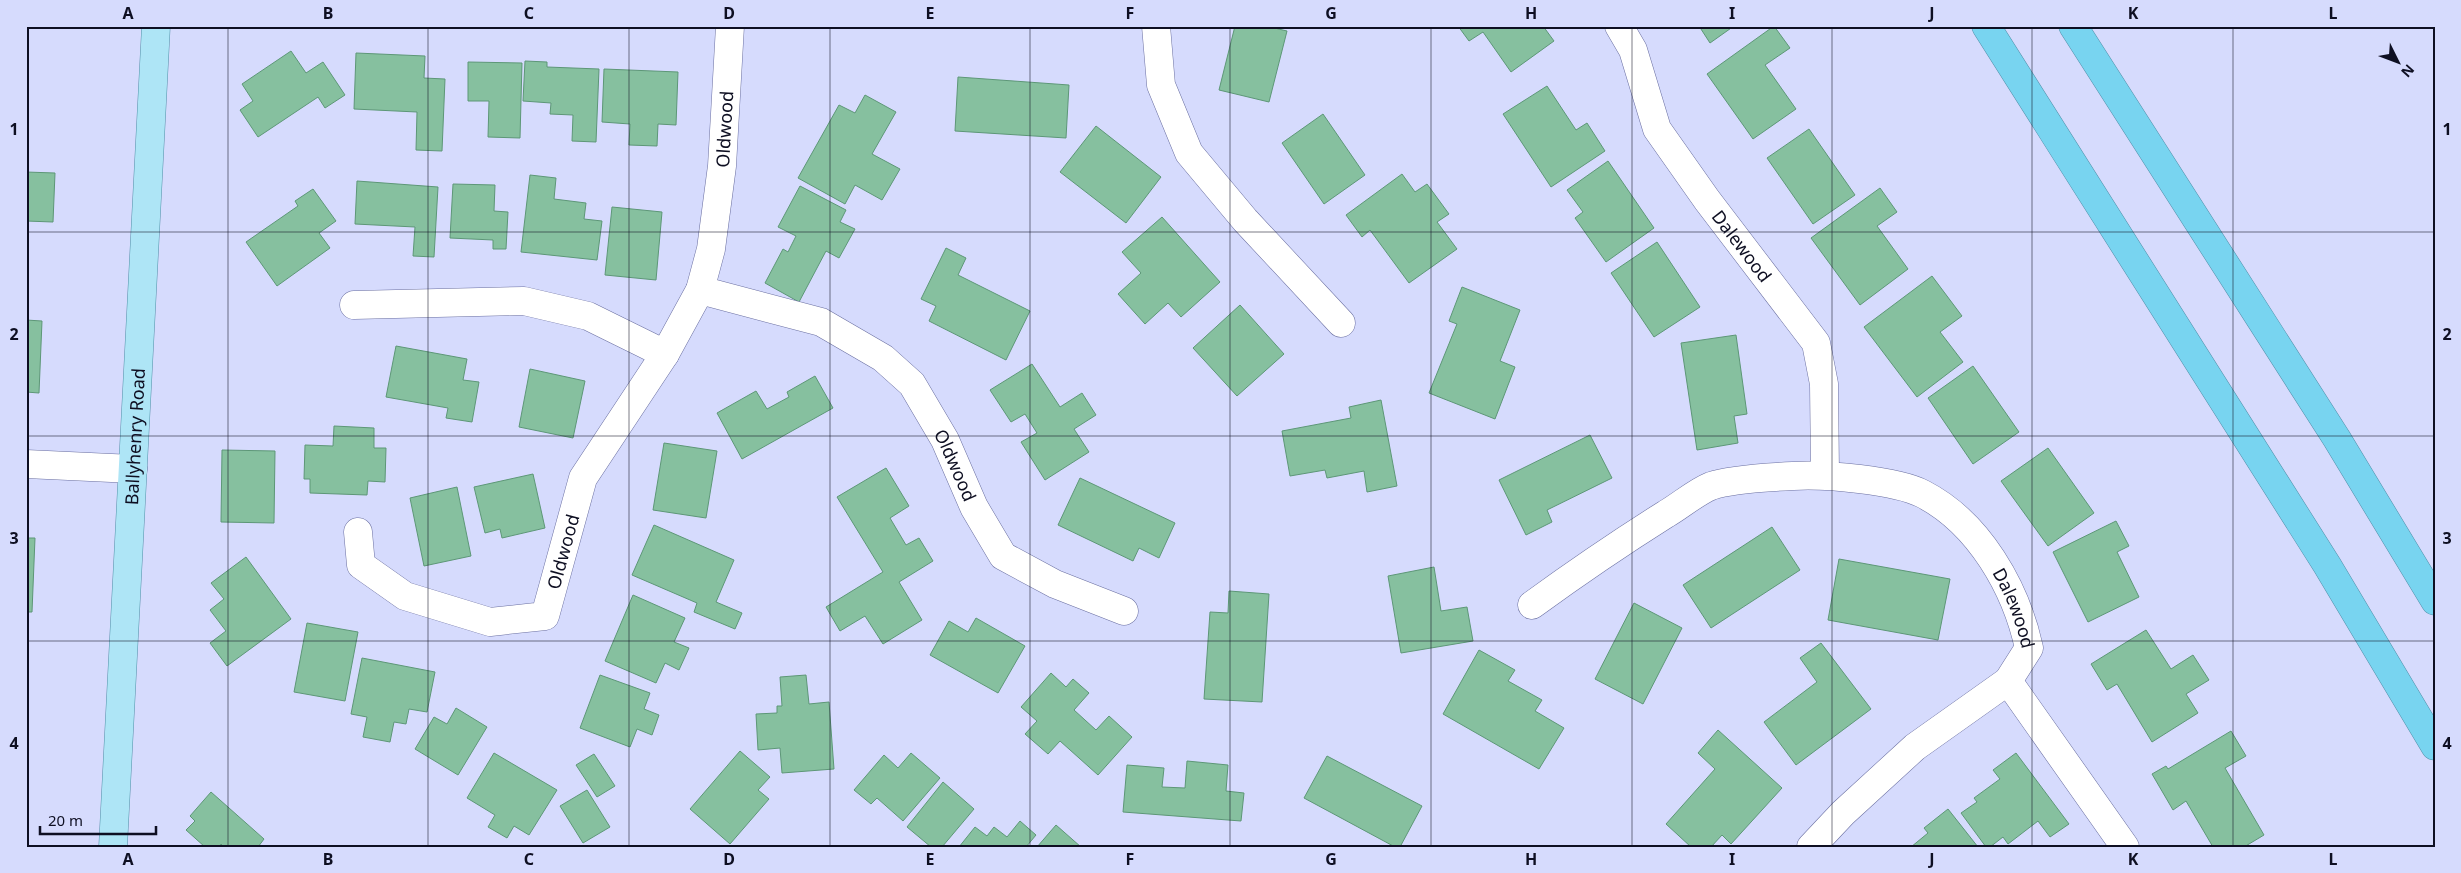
<svg xmlns="http://www.w3.org/2000/svg" width="2461" height="873" viewBox="0 0 2461 873" font-family="'Noto Sans',sans-serif">
<rect width="100%" height="100%" fill="#d6dbfd"/>
<path fill="#86c09f" stroke="#5d9777" d="M1235,26H1266L1287,31L1269,102L1219,90Z
M1458,26H1543L1554,41L1511,72L1483,32L1469,41Z
M1699,26H1734L1710,43Z
M1774,26L1790,48L1765,65L1796,109L1753,139L1707,74Z
M291,51L306,73L323,62L345,95L325,108L318,97L258,137L240,110L253,101L242,84Z
M356,53L425,56L424,78L445,79L442,151L416,150L417,112L354,109Z
M525,61L547,62V67L599,69L596,142L572,141L573,115L550,114L551,103L523,101Z
M468,62L522,63L520,138L488,137L489,101H468Z
M604,69L678,72L676,125L658,124L657,146L629,145L630,124L602,122Z
M958,77L1069,85L1066,138L955,131Z
M1547,86L1576,130L1587,123L1605,151L1551,187L1503,114Z
M865,95L896,112L872,154L900,169L882,200L855,185L845,204L798,178L839,105L855,113Z
M1323,114L1365,175L1324,204L1282,143Z
M1096,126L1161,177L1126,223L1060,172Z
M1809,129L1855,195L1813,224L1767,158Z
M1608,161L1654,228L1606,262L1575,218L1583,212L1567,190Z
M26,172L55,173L53,222L26,221Z
M1402,174L1415,192L1427,184L1449,214L1437,222L1457,249L1409,283L1370,230L1362,237L1346,215Z
M530,175L556,178L554,199L586,203L584,219L602,221L597,260L521,252Z
M357,181L438,187L434,257L413,256L415,227L355,224Z
M453,184L495,185L494,211L508,212L506,249H493V240L450,238Z
M800,186L846,210L840,222L855,229L839,258L826,251L799,302L765,283L783,249L788,252L796,236L778,227Z
M1880,188L1897,212L1877,226L1908,269L1860,305L1811,238Z
M313,189L336,221L319,233L330,248L277,286L246,242L298,206L295,201Z
M612,207L662,212L656,280L605,275Z
M1162,217L1220,282L1181,317L1168,303L1145,324L1118,294L1141,273L1122,252Z
M1657,242L1700,307L1654,337L1611,273Z
M946,248L966,258L958,275L1030,311L1006,360L929,321L936,306L921,299Z
M1932,276L1962,316L1940,332L1963,362L1917,397L1864,327Z
M1462,287L1520,310L1500,361L1515,367L1495,419L1429,393L1457,324L1449,321Z
M1240,305L1284,354L1237,396L1193,348Z
M26,320L42,321L39,393L26,392Z
M1736,335L1747,414L1734,416L1738,443L1697,450L1681,343Z
M396,346L467,359L463,380L479,382L472,422L446,418L448,408L386,397Z
M1032,364L1060,407L1082,393L1096,415L1074,429L1089,452L1045,480L1021,442L1037,433L1025,414L1011,422L990,390Z
M1973,366L2019,432L1973,464L1928,398Z
M530,369L585,381L573,438L519,427Z
M815,376L833,408L742,459L717,413L756,391L767,409L789,397L787,392Z
M1381,400L1397,486L1367,492L1364,471L1327,478L1325,470L1290,476L1282,431L1351,418L1349,407Z
M334,426L374,428V448H386L385,482L368,481L367,495L310,493V479H304L305,445L333,446Z
M1590,435L1612,478L1547,510L1552,522L1526,535L1499,480Z
M664,443L717,451L706,518L653,510Z
M2048,448L2094,513L2048,546L2001,481Z
M222,450L275,451L274,523L221,522Z
M886,468L909,506L890,518L906,545L919,538L933,561L899,582L922,620L883,644L865,616L840,631L826,607L883,572L837,497Z
M533,474L545,528L502,538L500,529L485,533L474,487Z
M1080,478L1175,523L1159,558L1139,548L1133,561L1058,525Z
M457,487L471,556L424,566L410,498Z
M2116,521L2129,546L2117,552L2139,597L2088,622L2053,552Z
M654,525L734,560L716,602L742,613L735,629L694,612L697,603L632,575Z
M1772,527L1800,570L1711,628L1683,585Z
M26,538H35L32,612H26Z
M246,557L291,619L227,666L210,643L226,631L210,610L224,599L211,583Z
M1839,559L1950,579L1938,640L1828,620Z
M1434,567L1441,611L1467,607L1473,641L1401,653L1388,576Z
M1229,591L1269,594L1262,702L1204,699L1210,612L1228,613Z
M633,595L685,618L674,642L689,648L679,670L665,663L656,683L605,661Z
M1634,603L1682,628L1643,704L1595,679Z
M976,618L1025,646L998,693L930,655L949,621L968,632Z
M307,623L358,632L345,701L294,692Z
M2146,630L2171,669L2193,655L2209,680L2186,694L2198,713L2152,742L2117,684L2107,690L2091,664Z
M1821,643L1871,709L1796,765L1764,722L1817,682L1800,658Z
M1479,650L1515,670L1508,681L1542,700L1535,711L1564,728L1539,769L1443,714Z
M362,658L435,672L427,712L409,709L406,724L394,722L390,742L363,737L367,717L351,714Z
M1051,673L1066,687L1073,679L1089,693L1074,710L1096,730L1109,716L1132,737L1098,775L1060,741L1048,754L1025,734L1037,721L1021,707Z
M600,675L650,693L644,709L659,715L652,735L637,729L630,747L580,728Z
M806,675L809,704L829,702L834,769L782,773L780,748L758,750L756,714L777,713V706H782L780,677Z
M456,708L487,727L458,775L415,749L434,717L447,724Z
M1718,730L1782,788L1731,844L1722,835L1711,847H1691L1666,824L1715,769L1698,753Z
M2231,731L2246,756L2225,768L2264,835L2244,847H2213L2186,801L2173,810L2152,774L2166,766L2168,769Z
M740,751L770,777L758,790L769,799L730,844L690,809Z
M494,753L557,790L529,835L514,826L507,838L488,827L495,815L467,798Z
M911,753L940,778L903,821L877,798L871,804L854,790L884,755L898,768Z
M2016,753L2069,824L2050,837L2038,821L2008,844L2003,837L1990,847H1986L1961,813L1977,802L1974,798L2000,779L1993,770Z
M594,754L615,786L597,797L576,765Z
M1327,756L1422,806L1400,847H1395L1304,798Z
M1187,761L1228,765L1226,791L1244,793L1241,821L1123,812L1127,765L1164,768L1162,787L1185,788Z
M943,782L974,809L942,847H931L907,827Z
M587,790L610,827L583,843L560,806Z
M211,792L264,839L258,847H224L221,844L219,847H205L186,830L195,821L190,816Z
M1948,809L1978,847H1911L1928,833L1924,828Z
M1020,821L1036,835L1026,847H959L975,827L987,836L994,827L1007,837Z
M1056,825L1081,847H1037Z"/>
<g fill="none" stroke-linecap="round" stroke-linejoin="round">
<defs>
<g id="minor">
<path d="M1156,26L1161,85L1189,153L1245,220L1341,323"/>
<path id="s1" d="M1619,26L1633,50L1657,129L1707,200L1816,343L1824,384L1825,474"/>
<path id="s2" d="M700,290L821,322L883,358L912,384L945,440L974,507L1003,556L1055,584L1124,611"/>
<path d="M354,305L524,301L588,316L665,354"/>
<path d="M26,464L133,469"/>
<path id="s3" d="M358,532L361,565L405,596L490,622L545,616L583,478L665,354L700,290L711,249L722,166L730,26"/>
<path id="s4" d="M1532,605C1576,573 1620,543 1666,514C1680,506 1696,492 1711,486C1730,479 1772,477 1793,476C1824,474 1896,480 1923,494C1979,523 2016,588 2029,648L2008,681L1915,747L1843,813L1811,847"/>
<path d="M2008,681L2125,847"/>
</g>
<g id="major">
<path id="s5" d="M113,847L156,26"/>
</g>
<path id="highway" d="M1986,26L2327,565L2435,746
M2073,26L2337,439L2435,601"/>
</defs>
<use href="#minor" stroke="#6a6fa1" stroke-width="29"/>
<use href="#major" stroke="#538fa8" stroke-width="29"/>
<use href="#highway" stroke="#538fa8" stroke-width="29"/>
<use href="#minor" stroke="#fff" stroke-width="28"/>
<use href="#major" stroke="#aee5f6" stroke-width="28"/>
<use href="#highway" stroke="#78d4f0" stroke-width="28"/>
</g>
<path fill="none" stroke="#0e0f22" stroke-width="1" stroke-opacity="0.55" d="M228,26V847M428,26V847M629,26V847M830,26V847M1030,26V847M1230,26V847M1431,26V847M1632,26V847M1832,26V847M2032,26V847M2233,26V847M26,232H2435M26,436H2435M26,641H2435"/>
<g text-anchor="middle" dominant-baseline="central" stroke-width="4" stroke-linejoin="round" paint-order="stroke">
<g font-size="18" fill="#0e0f22" stroke="#d6dbfd">
<text stroke="none"><textPath href="#s3" startOffset="759">Oldwood</textPath></text>
<text stroke="none"><textPath href="#s1" startOffset="255">Dalewood</textPath></text>
<text stroke="none"><textPath href="#s5" startOffset="411">Ballyhenry Road</textPath></text>
<text stroke="none"><textPath href="#s2" startOffset="328">Oldwood</textPath></text>
<text stroke="none"><textPath href="#s3" startOffset="298">Oldwood</textPath></text>
<text stroke="none"><textPath href="#s4" startOffset="580">Dalewood</textPath></text>
</g>
</g>
<rect width="2461" height="873" fill="none" stroke="#d6dbfd" stroke-width="55"/>
<g transform="translate(2398 62) rotate(132)" stroke="#d6dbfd" stroke-width="4" paint-order="stroke">
<path d="M0-4L9 19L0 12L-9 19Z" fill="#0e0f22"/>
<text y="-8" font-size="14" font-weight="bold" text-anchor="middle" fill="#0e0f22">N</text>
</g>
<path d="M40 826v8h116v-8" fill="none" stroke="#0e0f22" stroke-width="2.5"/>
<text x="48" y="826" font-size="15" fill="#0e0f22" stroke="#d6dbfd" stroke-width="4" paint-order="stroke">20 m</text>
<rect x="28" y="28" width="2406" height="818" fill="none" stroke="#0e0f22" stroke-width="2"/>
<g font-size="16" text-anchor="middle" font-weight="bold" fill="#0e0f22">
<text x="128" y="19">A</text>
<text x="328" y="19">B</text>
<text x="529" y="19">C</text>
<text x="729" y="19">D</text>
<text x="930" y="19">E</text>
<text x="1130" y="19">F</text>
<text x="1331" y="19">G</text>
<text x="1531" y="19">H</text>
<text x="1732" y="19">I</text>
<text x="1932" y="19">J</text>
<text x="2133" y="19">K</text>
<text x="2333" y="19">L</text>
<text x="14" y="135">1</text>
<text x="2447" y="135">1</text>
<text x="14" y="340">2</text>
<text x="2447" y="340">2</text>
<text x="14" y="544">3</text>
<text x="2447" y="544">3</text>
<text x="14" y="749">4</text>
<text x="2447" y="749">4</text>
<text x="128" y="865">A</text>
<text x="328" y="865">B</text>
<text x="529" y="865">C</text>
<text x="729" y="865">D</text>
<text x="930" y="865">E</text>
<text x="1130" y="865">F</text>
<text x="1331" y="865">G</text>
<text x="1531" y="865">H</text>
<text x="1732" y="865">I</text>
<text x="1932" y="865">J</text>
<text x="2133" y="865">K</text>
<text x="2333" y="865">L</text>
</g>
</svg>
